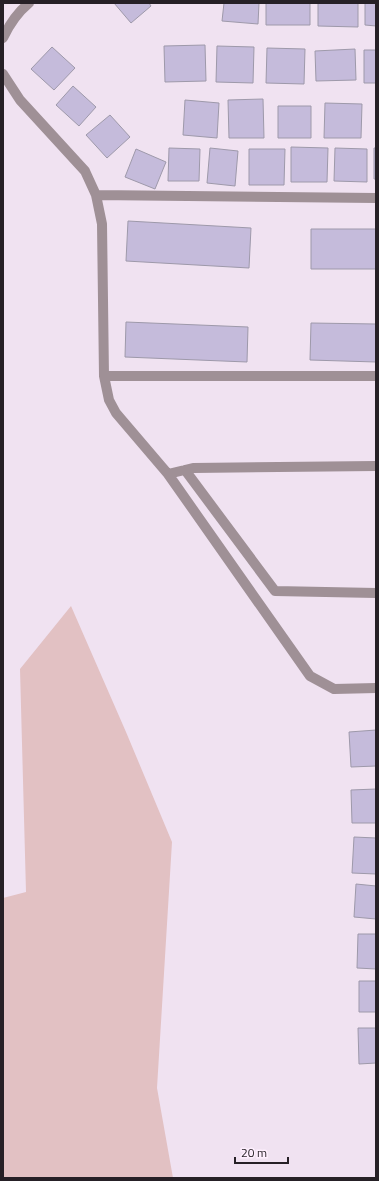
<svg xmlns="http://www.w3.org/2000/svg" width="379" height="1181" viewBox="0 0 379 1181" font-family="'Titillium Web',sans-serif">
<rect width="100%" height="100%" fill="#f0e2f1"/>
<path fill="#e2c1c3" d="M71,606L126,732L172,842L157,1088L173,1178H3V898L26,892L20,669Z"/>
<path fill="#c5bbdb" stroke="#9e99aa" d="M114,3H149L151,6L131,23Z
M224,3H259L258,24L222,21Z
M266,3H310V25H266Z
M318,3H358V27L318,26Z
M365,3H376V26L365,25Z
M205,45L206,81L165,82L164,46Z
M217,46L254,47L253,83L216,82Z
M52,47L75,68L54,90L31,69Z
M267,48L305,49L304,84L266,83Z
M355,49L356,80L316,81L315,51Z
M364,50H376V83H364Z
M73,86L96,107L79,126L56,105Z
M263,99L264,138H229L228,100Z
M185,100L219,103L217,138L183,135Z
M325,103L362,104L361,138H324Z
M278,106H311V138H278Z
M110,115L130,137L107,158L86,135Z
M291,147L328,148L327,182H291Z
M169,148L200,149L199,181H168Z
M210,148L238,151L235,186L207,183Z
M335,148L367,149V182L334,181Z
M374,148H376V179H374Z
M136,149L166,162L155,189L125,177Z
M249,149H285L284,185H249Z
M128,221L251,228L249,268L126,261Z
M311,229H376V269H311Z
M126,322L248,327L247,362L125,357Z
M311,323L376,324V362L310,360Z
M376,730V766L351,767L349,732Z
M376,789V823H352L351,790Z
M354,837L376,838V874L352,873Z
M356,884L376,886V919L354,917Z
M358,934H376V969L357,968Z
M359,981H376V1012H359Z
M358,1028H376V1063L359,1064Z"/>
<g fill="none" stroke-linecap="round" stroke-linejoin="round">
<path stroke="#9f9096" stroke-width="10" d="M3,38C10,23 17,13 29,3
M3,74L20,100L85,171L96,195L102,224L104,376L109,400L116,413L168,474L310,676L334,689L376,688
M96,195L376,198
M104,376H376
M185,470L275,591L376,593
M168,474L193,468L376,466"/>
</g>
<rect width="379" height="1181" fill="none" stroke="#262026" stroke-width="8"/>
<path d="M235 1157v6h53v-6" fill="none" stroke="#262026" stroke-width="2"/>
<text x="241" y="1157" font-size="12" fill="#262026" stroke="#feeffe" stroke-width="3" paint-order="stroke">20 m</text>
</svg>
